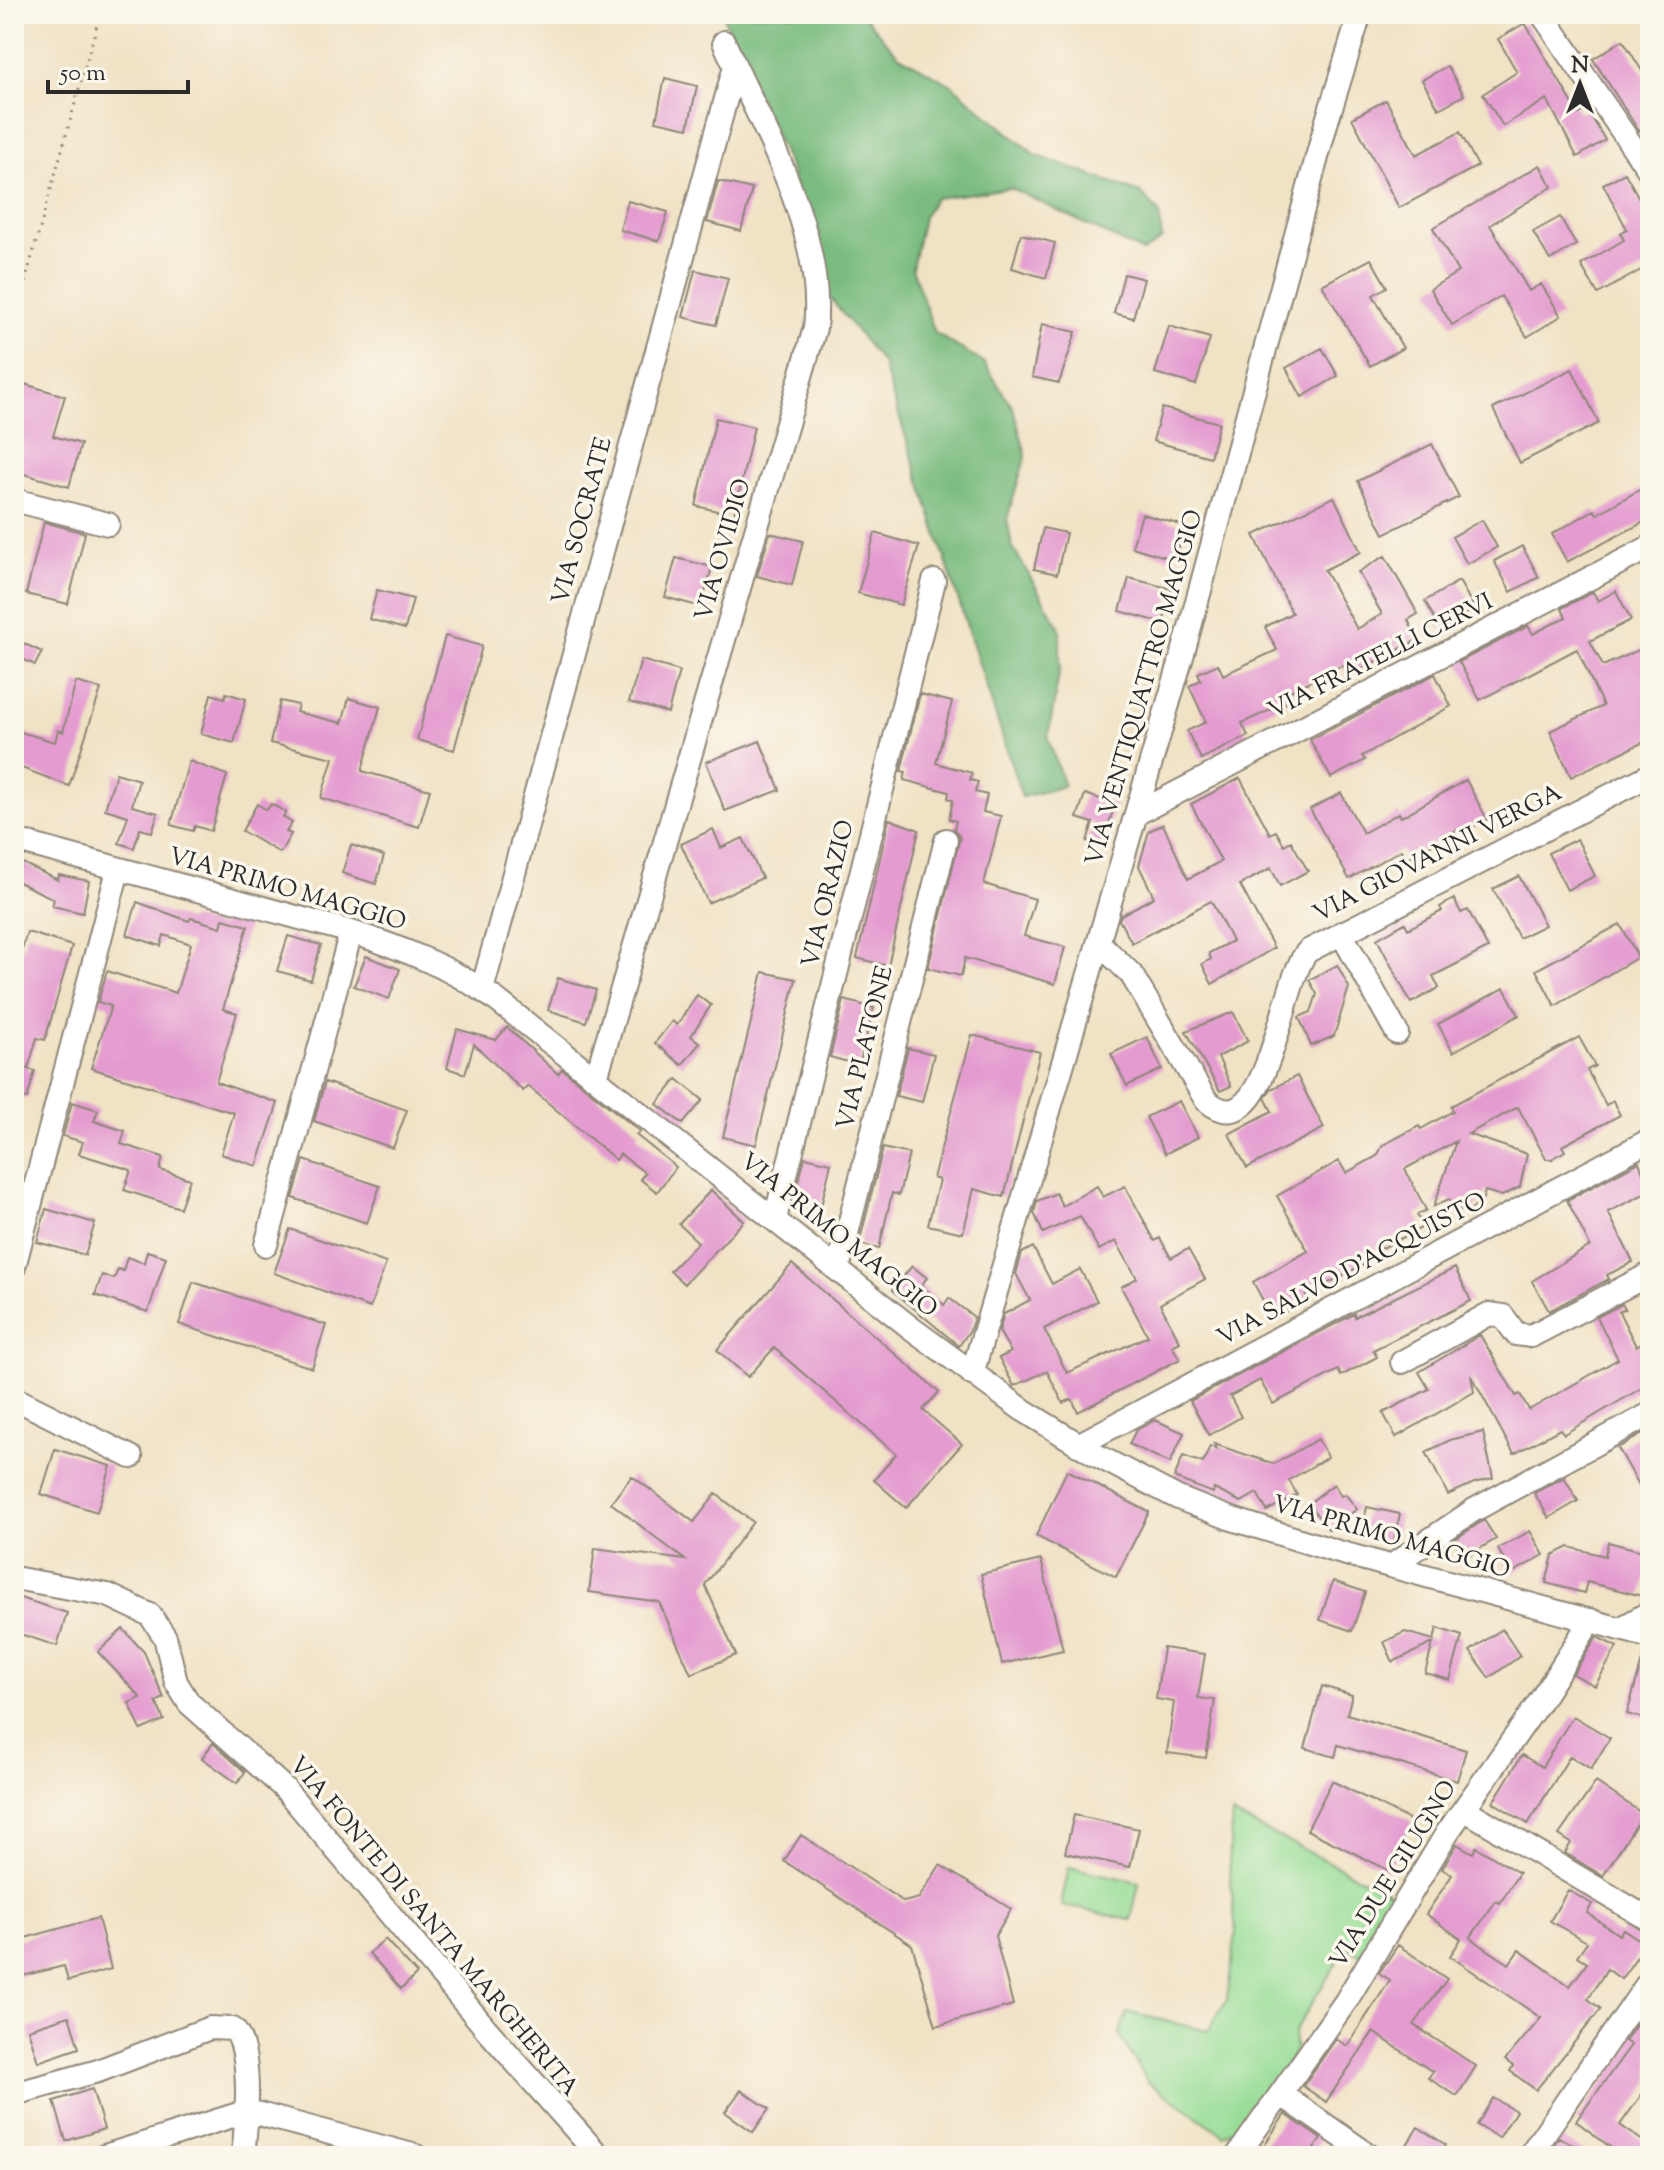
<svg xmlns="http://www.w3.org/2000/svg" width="1664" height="2170" viewBox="0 0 1664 2170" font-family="'Sorts Mill Goudy',serif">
<rect width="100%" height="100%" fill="#fbf7ec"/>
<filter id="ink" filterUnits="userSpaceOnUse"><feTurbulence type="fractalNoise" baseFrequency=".0125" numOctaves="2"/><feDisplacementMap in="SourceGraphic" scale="16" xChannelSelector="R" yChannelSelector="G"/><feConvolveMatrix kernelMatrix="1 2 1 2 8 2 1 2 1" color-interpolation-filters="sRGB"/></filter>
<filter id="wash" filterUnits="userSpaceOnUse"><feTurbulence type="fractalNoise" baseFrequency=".006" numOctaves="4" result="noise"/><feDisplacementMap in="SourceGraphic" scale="32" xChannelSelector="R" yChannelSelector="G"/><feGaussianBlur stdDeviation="1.8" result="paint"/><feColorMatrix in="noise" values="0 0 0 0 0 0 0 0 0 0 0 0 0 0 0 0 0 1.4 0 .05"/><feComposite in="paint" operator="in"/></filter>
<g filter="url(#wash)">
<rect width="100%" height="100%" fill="#f0e2c4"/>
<path fill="#98dd97" stroke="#628461" stroke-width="2" d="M1232,1814L1395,1895L1360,1955L1346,1947L1294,2033L1296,2051L1250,2119L1224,2135L1148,2082L1119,2035L1127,2012L1208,2031L1227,1999L1236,1933L1229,1864Z
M1069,1867L1139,1882L1131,1920L1061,1905Z"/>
<path fill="#7abc80" stroke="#527456" stroke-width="2" d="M722,14H862L898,55L952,85L1035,155L1141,193L1159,212L1162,239L1143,252L1011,188L935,198L923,217L912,268L935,333L984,363L1013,408L1026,455L1007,519L1012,546L1060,628V668L1048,738L1064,786L1022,797L882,363L826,293L791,171Z"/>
<g id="blocks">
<path fill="#e49cd0" d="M1525,23L1579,114L1587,109L1605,140L1577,157L1547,99L1503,126L1483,94L1517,72L1498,39Z
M1623,40L1650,84V124L1639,131L1593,59Z
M1447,66L1464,95L1439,109L1422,80Z
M665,78L697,86L688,128L656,121Z
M1386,100L1416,155L1460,132L1478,166L1399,208L1352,118Z
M1540,165L1552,187L1490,225L1529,291L1541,284L1561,316L1527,337L1501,296L1452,325L1430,289L1458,272L1433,228Z
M1625,173L1650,218V265L1598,294L1581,265L1624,240L1620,233L1627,229L1603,184Z
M718,181L752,189L741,231L707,222Z
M628,201L668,212L659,241L620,230Z
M1560,217L1576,245L1550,260L1533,232Z
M1021,234L1055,243L1046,278L1012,268Z
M1371,259L1387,287L1373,295L1403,348L1370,366L1322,285Z
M695,270L728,278L716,325L683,317Z
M1124,274L1144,279L1133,318L1114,313Z
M1042,324L1076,332L1059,383L1032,377Z
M1169,326L1210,338L1196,385L1155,373Z
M1322,348L1338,376L1302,397L1286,368Z
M1572,369L1599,423L1520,463L1493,409Z
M14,381L65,396L53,436L81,444L69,487L14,471Z
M1162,408L1219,423L1210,457L1153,441Z
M716,418L754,427L734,515L696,506Z
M1432,444L1459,497L1384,534L1358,481Z
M1650,484V519L1567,562L1552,534L1594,510L1597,514Z
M1334,497L1361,552L1324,570L1357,629L1382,614L1358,572L1385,556L1418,614L1408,620L1418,640L1349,675L1343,665L1282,695L1286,703L1242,723L1248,736L1201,759L1187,731L1206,722L1189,686L1201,680L1198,673L1218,664L1223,675L1277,650L1265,627L1292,613L1254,535Z
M1142,514L1185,526L1175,560L1132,547Z
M1482,520L1497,547L1467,564L1452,537Z
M44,522L85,533L68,604L26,594Z
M1043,528L1066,533L1057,574L1034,569Z
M770,533L803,541L792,585L757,576Z
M875,533L919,546L901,605L858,593Z
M1522,546L1539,577L1511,592L1494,561Z
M676,558L712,567L701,607L665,597Z
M1129,578L1172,589L1163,623L1120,611Z
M1459,581L1475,609L1440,628L1425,601Z
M377,590L413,599L405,629L369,619Z
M1616,591L1631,620L1590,641L1603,666L1650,645V739L1571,777L1550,731L1603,706L1577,649L1480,700L1459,662L1528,626L1533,634L1566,617L1562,608L1593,592L1598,601Z
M445,636L482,646L454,750L417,740Z
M14,639L42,652L35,665L14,655Z
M641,660L679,671L668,713L629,702Z
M1435,674L1451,706L1362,756L1365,760L1331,778L1310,740Z
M76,682L101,689L69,786L14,765V730L55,742L58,730L63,732Z
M226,693L246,699L234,743L201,734L211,694L225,698Z
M920,694L952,702L936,763L972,773L970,780L978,782L975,792L987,795L983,812L1001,816L984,884L1035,899L1024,936L1065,947L1055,984L965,958L961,976L928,968L960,837L954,829L956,821L949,819L953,800L948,798L949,792L904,780L906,772L901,771Z
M349,698L380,707L362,771L430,790L419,827L321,798L333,758L270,743L280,701L298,705L296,712L342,723Z
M760,741L780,790L725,811L706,762Z
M189,761L227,775L211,831L195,826L193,831L171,825Z
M116,773L139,780L132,806L158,813L152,832L140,829L134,848L119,843L128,816L105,809Z
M1240,778L1270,834L1276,831L1284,845L1291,841L1308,871L1280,886L1271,868L1240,885L1274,948L1212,984L1202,964L1211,959L1209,953L1232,941L1211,901L1132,943L1119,920L1121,915L1154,897L1139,866L1149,831L1163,824L1188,879L1221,861L1191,804Z
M1466,780L1487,819L1459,834L1457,830L1406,859L1401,850L1349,879L1310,809L1341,793L1363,833L1399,813L1401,817Z
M1085,794L1115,804L1102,846L1087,841L1093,823L1077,818Z
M257,804L267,810L271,804L286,812L283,817L292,823L286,832L291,834L280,853L242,831Z
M889,819L919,830L888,966L857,958Z
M713,829L721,848L743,838L762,878L708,903L681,844Z
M1577,839L1595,876L1567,890L1548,853Z
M351,845L384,856L376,884L342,873Z
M14,859L58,880L59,875L89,881L83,913L52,906L54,899L14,880Z
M1519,876L1545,925L1519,938L1493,889Z
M1454,899L1461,913L1468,910L1488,948L1433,976L1439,988L1411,1003L1377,939L1405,923L1408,929L1442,911L1440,907Z
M137,902L189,921L191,918L221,927L223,919L248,926L223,1009L237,1013L216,1082L278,1103L257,1166L221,1154L234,1113L91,1068L111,1006L98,1002L107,971L176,993L191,944L164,935L161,946L127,935Z
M1620,924L1638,957L1555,1006L1536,970Z
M27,932L72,946L45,1040L37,1038L28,1069L35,1071L27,1099L20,1097L18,1104H14V962L18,963Z
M288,936L321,945L311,980L277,971Z
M366,956L400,969L389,999L354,986Z
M1337,965L1349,987L1334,1036L1311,1046L1299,1017L1311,1012L1317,994L1309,980Z
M763,972L796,979L756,1145L723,1137Z
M558,978L596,990L586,1022L548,1010Z
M1504,988L1519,1015L1453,1052L1438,1024Z
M697,995L711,1005L691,1036L700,1043L682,1065L655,1043L672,1021L677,1025Z
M844,1000L874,1008L859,1065L830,1057Z
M1233,1012L1248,1041L1218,1057L1231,1086L1220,1091L1186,1031Z
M507,1027L558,1074L562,1069L632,1125L640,1132L636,1135L676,1167L657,1192L640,1179L645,1173L620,1154L616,1160L528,1086L523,1091L474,1044L465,1074L447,1068L457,1029L496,1040Z
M972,1035L1040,1052L1004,1197L974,1189L963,1233L928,1225L939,1180L933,1178Z
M1147,1037L1162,1069L1127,1086L1111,1054Z
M1579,1037L1595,1066L1587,1070L1606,1105L1613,1101L1620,1115L1562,1146L1565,1151L1552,1159H1546L1518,1107L1468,1134L1527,1154L1520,1187L1502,1196L1485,1191L1482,1201L1468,1212L1455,1209L1449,1199L1434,1206L1456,1141L1405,1169L1426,1210L1417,1215L1423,1227L1371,1254L1374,1259L1306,1295L1309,1298L1273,1319L1253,1282L1308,1251L1277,1196L1339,1161L1346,1173L1377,1156L1383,1145L1419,1126L1421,1129L1453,1111L1451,1106Z
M908,1048L934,1054L922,1102L896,1096Z
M1297,1076L1324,1128L1247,1168L1229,1134L1272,1111L1265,1098L1271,1089Z
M677,1079L703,1100L683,1124L657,1104Z
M325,1082L407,1110L393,1148L314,1121Z
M1179,1101L1198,1137L1165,1154L1146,1117Z
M72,1102L98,1110L94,1121L125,1131L121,1144L163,1157L160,1170L190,1179L180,1208L124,1190L131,1170L79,1154L83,1142L63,1136Z
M883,1148L909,1154L899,1195L892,1193L879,1249L859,1244Z
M805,1157L831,1163L821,1206L794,1200Z
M304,1160L380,1186L367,1223L293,1198Z
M1639,1162L1650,1191L1608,1212L1633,1262L1607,1275L1609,1279L1549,1311L1532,1281L1590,1246L1567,1200Z
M1097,1186L1103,1197L1125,1186L1155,1241L1160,1238L1171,1258L1188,1249L1205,1279L1160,1304L1180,1342L1172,1346L1180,1359L1078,1412L1072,1399L1063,1403L1047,1371L1014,1386L999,1358L1011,1352L999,1331L1004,1314L1030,1300L1016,1274L1022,1253L1033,1247L1052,1284L1080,1269L1097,1301L1044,1329L1067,1373L1148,1336L1121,1287L1137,1278L1116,1241L1099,1250L1080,1216L1043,1233L1034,1213L1037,1201L1056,1193L1062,1206Z
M711,1190L744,1221L684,1284L670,1271L698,1242L679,1224Z
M46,1209L95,1223L85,1255L37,1242Z
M290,1229L386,1263L370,1308L274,1273Z
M147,1251L166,1257L148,1312L95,1295L102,1275L114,1279L118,1269L123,1271L127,1257L144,1263Z
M792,1264L939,1392L923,1410L962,1444L906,1508L874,1480L896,1454L774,1348L748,1377L717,1350Z
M912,1266L927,1278L921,1285L944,1305L949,1298L974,1317L970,1330L959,1346L892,1290Z
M1455,1268L1471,1301L1373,1350L1377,1357L1341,1376L1338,1370L1273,1404L1260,1380L1230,1396L1241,1417L1209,1435L1190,1401L1354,1314L1355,1317Z
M193,1282L326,1325L312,1368L179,1324Z
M1622,1304L1625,1309L1619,1312L1636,1346L1650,1338V1383L1564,1434L1560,1429L1514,1454L1471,1375L1474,1392L1396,1437L1383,1413L1429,1389L1419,1372L1480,1335L1516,1396L1520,1394L1529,1410L1618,1359L1597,1317Z
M1155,1420L1184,1433L1170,1463L1129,1444L1136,1430Z
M1648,1431L1650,1435V1504L1618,1448Z
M1483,1432L1493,1478L1474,1483L1448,1495L1426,1452L1450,1440Z
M1318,1439L1328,1457L1289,1480L1297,1495L1267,1511L1257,1493L1241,1502L1214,1489L1213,1493L1174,1478L1183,1456L1203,1463L1210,1446L1217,1449L1214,1444L1274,1464Z
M55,1449L111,1466L97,1512L41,1494Z
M1067,1470L1149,1512L1116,1577L1036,1536Z
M632,1476L694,1522L716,1494L753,1522L705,1585L736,1655L691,1674L659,1602L589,1592L595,1548L685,1560L611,1503Z
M1564,1477L1578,1501L1549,1518L1534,1493Z
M1334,1484L1341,1496L1345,1494L1357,1509L1329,1530L1308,1504Z
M1367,1507L1400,1514L1393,1545L1360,1537Z
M1484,1520L1496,1539L1464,1558L1454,1540Z
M1530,1531L1544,1555L1512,1573L1498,1549Z
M1608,1542L1650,1553L1642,1596L1587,1582L1584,1593L1546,1583L1553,1555L1569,1547L1605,1556Z
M1041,1560L1063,1650L1002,1664L981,1574Z
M1333,1581L1365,1592L1352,1631L1320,1620Z
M14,1596L67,1613L57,1646L14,1632Z
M1437,1628L1462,1636L1450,1680L1425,1673L1433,1643L1393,1662L1384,1642L1405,1632L1434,1640Z
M123,1629L144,1652L164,1698L156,1702L164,1720L141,1730L129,1703L141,1698L98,1652Z
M1502,1629L1520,1656L1489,1678L1470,1651Z
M1597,1637L1617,1647L1595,1686L1573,1674Z
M1163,1648L1205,1654L1198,1698L1215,1700L1206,1758L1167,1753L1174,1702L1156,1699Z
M1645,1650L1650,1651V1720L1627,1714Z
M1322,1686L1352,1695L1347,1714L1466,1750L1457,1781L1338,1745L1335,1757L1305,1748Z
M1573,1716L1610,1738L1591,1769L1570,1756L1528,1824L1493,1802L1522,1755L1542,1767Z
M213,1743L245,1772L237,1783L202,1758Z
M1332,1781L1412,1821L1388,1870L1307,1830Z
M1596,1782L1643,1814L1603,1876L1565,1853L1571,1843L1559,1835Z
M1074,1815L1139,1829L1130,1867L1065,1853Z
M801,1835L904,1902L919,1898L940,1865L1011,1909L995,1936L1013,2005L936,2026L912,1945L784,1861Z
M1457,1844L1473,1853L1476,1847L1519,1873L1500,1903L1496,1901L1470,1938L1509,1964L1519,1950L1570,1986L1587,1963L1577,1956L1587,1942L1550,1921L1568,1890L1592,1904L1587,1913L1619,1935L1623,1929L1646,1944L1621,1979L1607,1969L1588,1999L1601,2009L1536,2090L1510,2071L1513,2066L1505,2060L1541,2018L1450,1956L1461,1939L1426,1914L1452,1875L1442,1869Z
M98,1918L111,1969L68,1981L64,1966L14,1978V1941Z
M385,1939L417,1974L401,1989L369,1953Z
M1398,1945L1447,1979L1414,2025L1476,2066L1457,2096L1428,2078L1433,2072L1373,2032L1326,2102L1303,2086L1336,2039L1347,2046L1390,1980L1379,1973Z
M1650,2005V2083L1620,2125L1650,2146V2156H1610L1614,2150L1576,2121L1631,2045L1625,2041Z
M69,2016L79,2048L38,2062L28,2029Z
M92,2089L104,2129L66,2141L54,2101Z
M741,2090L769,2109L753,2132L725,2112Z
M1493,2098L1516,2111L1499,2138L1477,2125Z
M1285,2114L1321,2139L1309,2156H1257Z
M1418,2127L1446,2145L1439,2156H1400Z
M1559,2137L1592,2156H1546Z"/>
</g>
</g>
<g filter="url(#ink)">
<use href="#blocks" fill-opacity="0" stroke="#8e8678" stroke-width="2"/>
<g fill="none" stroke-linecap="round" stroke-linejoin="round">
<defs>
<path id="minor" d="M1542,14L1650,172
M14,500L108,524
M1136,814L1650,547
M14,840L351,932C402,948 450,967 494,998L911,1328L1023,1410L1096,1455L1178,1498L1229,1518L1335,1551L1650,1637
M1341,933L1397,1033
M1100,944L1131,974L1206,1100C1268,1155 1281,976 1308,951L1650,775
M482,990L735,66
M596,1078L815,328C826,233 761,125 724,42
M775,1219L934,581
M266,1245L351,932
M14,1267L118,870
M838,1269L946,840
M1402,1362L1489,1314L1503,1316L1516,1334L1531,1336L1650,1274
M972,1374L1183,653L1326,124L1360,14
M14,1398L131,1457
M1078,1445L1650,1140
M1391,1566L1474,1510L1650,1414
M14,1578L108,1595L150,1615L165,1637L176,1682L189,1703L285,1789L488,2031L599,2156
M1620,1629L1650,1612
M1464,1809L1650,1920
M14,2094L98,2071L210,2028L233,2029C254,2047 246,2129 243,2156
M1282,2095L1370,2156
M248,2111L416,2156
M105,2156L248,2111
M1237,2156L1346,2001L1447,1833L1538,1704L1591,1620
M1529,2156L1650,1980"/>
</defs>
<use href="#minor" stroke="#8e8678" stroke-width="26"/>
<path stroke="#8e8678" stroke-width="3" stroke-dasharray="2 6" stroke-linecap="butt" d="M710,14L715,24
M14,321L100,14"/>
<use href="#minor" stroke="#fff" stroke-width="22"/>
</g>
</g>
<g text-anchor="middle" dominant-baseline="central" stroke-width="7" stroke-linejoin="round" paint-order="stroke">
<g font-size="24" fill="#2b2b2b" stroke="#fbf7ec">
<text transform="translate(583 521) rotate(-75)">VIA SOCRATE</text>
<text transform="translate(724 550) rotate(-74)">VIA OVIDIO</text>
<text transform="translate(1381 657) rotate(-27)">VIA FRATELLI CERVI</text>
<text transform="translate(1145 688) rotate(-74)">VIA VENTIQUATTRO MAGGIO</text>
<text transform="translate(1438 854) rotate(-27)">VIA GIOVANNI VERGA</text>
<text transform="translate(287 890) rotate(16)">VIA PRIMO MAGGIO</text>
<text transform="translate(829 894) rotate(-76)">VIA ORAZIO</text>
<text transform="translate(866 1048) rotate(-76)">VIA PLATONE</text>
<text transform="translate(838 1236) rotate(39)">VIA PRIMO MAGGIO</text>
<text transform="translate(1352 1270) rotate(-28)">VIA SALVO D'ACQUISTO</text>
<text transform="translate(1391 1538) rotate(16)">VIA PRIMO MAGGIO</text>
<text transform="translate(1394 1875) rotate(-58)">VIA DUE GIUGNO</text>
<text transform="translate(433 1927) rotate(50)">VIA FONTE DI SANTA MARGHERITA</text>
</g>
</g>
<rect width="1664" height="2170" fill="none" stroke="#fbf7ec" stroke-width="48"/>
<g transform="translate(1580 84)" stroke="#fbf7ec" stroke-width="6" paint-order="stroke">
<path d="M0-6L14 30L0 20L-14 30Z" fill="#2b2b2b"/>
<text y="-12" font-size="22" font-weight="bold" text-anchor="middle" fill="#2b2b2b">N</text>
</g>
<path d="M48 80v12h140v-12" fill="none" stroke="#2b2b2b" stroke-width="4"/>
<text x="60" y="80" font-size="24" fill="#2b2b2b" stroke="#fbf7ec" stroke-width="6" paint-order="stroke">50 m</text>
</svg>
